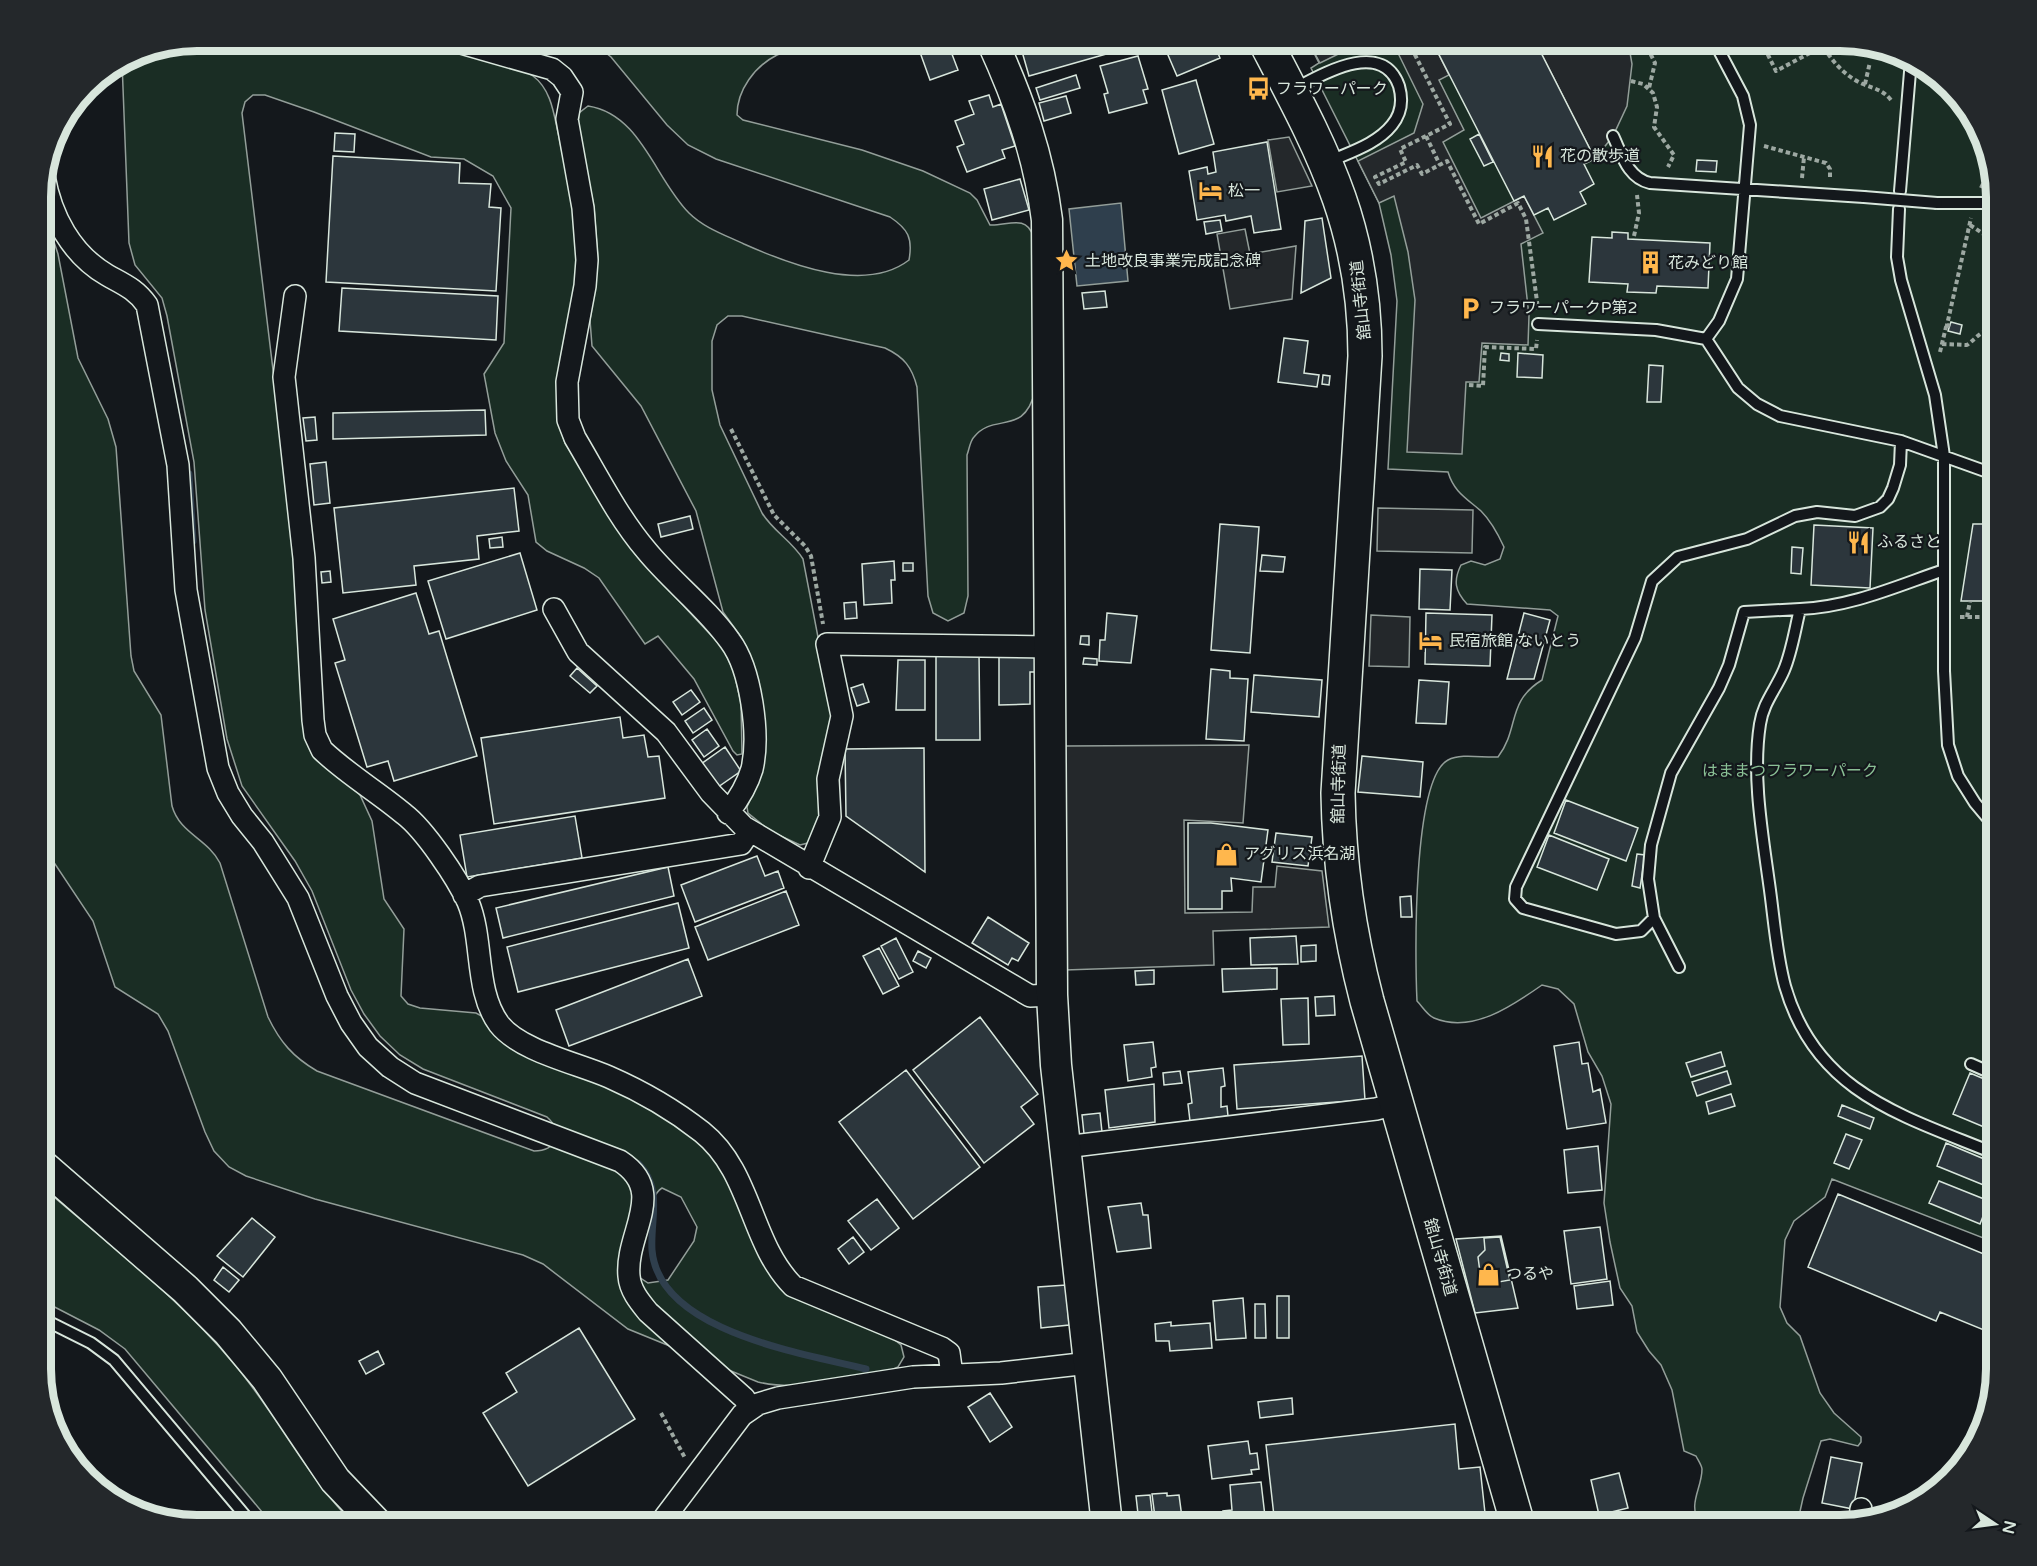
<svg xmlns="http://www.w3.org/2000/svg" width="2037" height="1566" viewBox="0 0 2037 1566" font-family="'Varela Round','Noto Sans JP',sans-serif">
<rect width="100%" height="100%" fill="#14181c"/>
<path fill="#1a2d24" stroke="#939e99" stroke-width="1.5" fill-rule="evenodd" d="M197,41H425C455,57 508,58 533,76C552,90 554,116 559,137C567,178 579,222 577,264C573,326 543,382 565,443L636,555L723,648L734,672L741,703L742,754L737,755L733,751L694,679L658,636L645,644L599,578L584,568L547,551L536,542L528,495L506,461L495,433L484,374L504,343L511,208L493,176L464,159L431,157L314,112L265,95H253L245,102L242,113L291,519L304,721L360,795L372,821L384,899L404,929L401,996L408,1004L420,1008L476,1013L643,1104L695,1138L721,1165L773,1279L788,1293L891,1337L901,1345L904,1357L898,1367L887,1372C845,1379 800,1392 758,1382L628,1329L543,1264L523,1255L315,1199L246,1176L229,1167L214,1151L205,1132L168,1031L158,1014L115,987L93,921L41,843V203L58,254L78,358L108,419L116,447L131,656L134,671L161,715L172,806C180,834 207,838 220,863L268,1017C280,1042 293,1057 317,1071L534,1151C557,1151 564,1132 547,1117L423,1069L400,1055L380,1036L364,1014L351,990L312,891L295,861L242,786L227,739L205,610L194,462L167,316L162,298L135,265L129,243L122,62L138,52ZM662,1188L681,1197L697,1227L694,1241L668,1280L648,1283L639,1277C639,1258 646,1197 662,1188Z
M591,41H812C802,48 789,50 777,55C755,66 737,90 737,115L743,120L862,150L923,171L970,193L977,200L990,225C1007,226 1026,214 1033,236L1035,391C1024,437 994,412 974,437C970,441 969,450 967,455L968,596L964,613L948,621L933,613L928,596L917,387C912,367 904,357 885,348L742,316H728L717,325L712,341V390L720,425L762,513C773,531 792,541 803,559L832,710L821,815L808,843L800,845L770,831L748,813L747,807L762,772L765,753L762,700L754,665L741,637L723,612L696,511L641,406L592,346L590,320L598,260L594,207L578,127L579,113L588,106C641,114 655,179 689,213C704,228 725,235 744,244C789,264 865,294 909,260C913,238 908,229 890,217L716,159L688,145L667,125L611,57Z
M1308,41H1840L1890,49L1935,73L1980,128L1996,197V1243L1832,1179L1825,1197L1794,1221L1785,1240L1780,1307L1787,1323L1800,1336L1820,1393L1834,1413L1861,1437V1442L1858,1446L1830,1439L1821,1441L1803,1498L1797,1525H1700C1687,1503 1702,1489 1702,1469C1702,1466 1698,1460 1696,1456L1684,1451L1672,1390L1661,1365L1649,1351L1637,1332L1632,1306L1620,1288L1610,1242L1604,1203L1611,1104L1602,1076L1588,1052L1574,1004L1558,989L1542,985C1512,1006 1472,1034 1434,1018C1427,1015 1422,1006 1417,1001C1415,960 1412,779 1448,760C1461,753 1483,758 1498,757C1520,728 1506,702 1542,680L1558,616L1550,610L1467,604C1455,591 1453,581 1461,565L1471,561L1485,565L1500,559L1504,547C1498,534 1492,522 1481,511C1466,498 1454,492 1448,472L1388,469L1397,301L1391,255L1379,203L1311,68L1319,63Z
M41,1186C107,1243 179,1297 235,1365C278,1416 307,1478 355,1525H273L125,1349L99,1330L41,1300Z"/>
<path fill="#24282b" stroke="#939e99" stroke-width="1.5" d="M1308,41H1365L1320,63Z
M1370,41H1432L1449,75L1439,80L1464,130L1443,142L1481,218L1524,196L1543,233L1521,244L1529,316L1528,345L1482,343L1479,382H1466L1462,454L1407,452L1415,300L1408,252L1394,196L1379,203L1358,161L1414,133L1423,104L1396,49Z
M1535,41H1628L1632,64L1627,106L1613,136L1595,159Z
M1289,137L1312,186L1277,192L1268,140Z
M1245,229L1250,254L1296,246L1292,299L1230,309L1217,234Z
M1378,508L1473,510L1472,553L1377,551Z
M1371,615L1410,617L1409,667L1369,666Z
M1249,745L1243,823L1184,820L1185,913L1252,912L1253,887H1275L1277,866L1322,871L1329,927L1213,931L1214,965L1065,970L1064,746Z"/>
<path fill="#2f3f4d" stroke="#939e99" stroke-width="1.5" d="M1121,203L1128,281L1077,286L1069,209Z"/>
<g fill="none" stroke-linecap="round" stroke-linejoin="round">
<path stroke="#2f3f4d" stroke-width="7" d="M49,157L53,177
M189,474L193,541
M639,1164C663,1190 650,1219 652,1250C659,1332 803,1353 866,1369"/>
</g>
<path fill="#2c363c" stroke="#d8e6dc" stroke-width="1.5" d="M926,41H947L958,70L930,80L917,44Z
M1019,41H1129L1131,47L1029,76Z
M1162,41H1213L1220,58L1177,76Z
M1432,41H1535L1595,159L1584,164L1594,184L1580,192L1586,204L1554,220L1548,208L1534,215L1524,196L1514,201Z
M1138,56L1148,89L1143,90L1147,103L1109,113L1104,94L1108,93L1100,66Z
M1076,75L1080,88L1040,100L1036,88Z
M1196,80L1214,144L1179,154L1162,90Z
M989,95L993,107L1001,104L1015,146L1002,150L1005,158L967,172L957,147L964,144L955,121L974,114L969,101Z
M1066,96L1071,113L1044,121L1039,103Z
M335,133L355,134L354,152L334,151Z
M1479,134L1493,162L1484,166L1470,139Z
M1267,142L1281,229L1254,233L1251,216L1226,221L1225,215L1197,220L1189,171L1207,167L1208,174L1216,172L1213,152Z
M333,156L460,163L459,183L491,184L489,207L501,208L496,291L326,282Z
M1697,160L1717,161L1716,172L1696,171Z
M1020,179L1029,210L992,220L984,189Z
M1322,218L1331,278L1301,293L1305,221Z
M1220,220L1222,231L1206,234L1204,222Z
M1612,232L1628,233V239L1710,243L1708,288L1657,286L1656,293L1627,292L1628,284L1589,282L1592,237L1612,238Z
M342,288L498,296L496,340L339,331Z
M1105,291L1107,307L1084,309L1082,293Z
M1951,322L1962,325L1960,334L1948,331Z
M1284,338L1308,341L1304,373L1319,375L1317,387L1278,382Z
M1501,353L1509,354V361L1500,360Z
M1518,353L1543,355L1542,378L1517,377Z
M1649,365L1663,366L1661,402H1647Z
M1323,375L1330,376L1329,385L1322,384Z
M485,410L486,435L333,439V413Z
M315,417L317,440L306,441L303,418Z
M326,462L330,503L314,505L310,464Z
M514,488L519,531L477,536L479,559L414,566L416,585L343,593L334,508Z
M690,516L693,529L661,537L658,524Z
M1220,524L1259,527L1250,653L1211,650Z
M1973,524H1996V601H1961Z
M1814,525L1873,528L1870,588L1811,585Z
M502,537L503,547L490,548L489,539Z
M1792,547L1803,548L1801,574L1791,573Z
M520,553L537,610L446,639L428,581Z
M1262,555L1285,557L1283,572L1260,571Z
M894,561L895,580H891L892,603L864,605L862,564Z
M903,563H913V571H903Z
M1420,569L1452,570L1450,610L1419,609Z
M330,571L331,582L322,583L321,572Z
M416,593L429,634L439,631L477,756L394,781L388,761L367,767L335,663L345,660L333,619Z
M856,602L857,618L845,619L844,603Z
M1107,613L1137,616L1131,663L1099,661L1100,640H1105Z
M1426,613L1492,615L1490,666L1425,664Z
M1524,613L1550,620L1534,679H1507Z
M1081,636H1089V645L1080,644Z
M936,653H979L980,740H936Z
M999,653L1035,656V672H1030V704L999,705Z
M1084,658L1097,659V665L1083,664Z
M898,660H925V710H896Z
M577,668L597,686L590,693L570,676Z
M1211,669L1230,671V678L1248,679L1244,741L1206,739Z
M1254,675L1322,680L1319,717L1251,712Z
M1419,680L1449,682L1446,724L1416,723Z
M863,684L869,702L857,706L851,688Z
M691,690L700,702L682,715L673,702Z
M704,708L712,720L693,733L685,721Z
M620,717L623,738L644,735L648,757L659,756L665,798L494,824L481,738Z
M707,729L719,746L704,757L692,740Z
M725,747L741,771L718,787L701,764Z
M924,748L925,872L846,816L845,749Z
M1362,756L1423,762L1420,797L1358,792Z
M1566,800L1638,828L1626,861L1554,833Z
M575,816L582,858L467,877L460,835Z
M1188,823H1211L1268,830L1261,882L1231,878L1232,891H1222V909H1188Z
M1276,833L1312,837L1308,866L1272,862Z
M1549,835L1609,859L1597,890L1537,867Z
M1637,854L1645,855L1640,888L1632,886Z
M757,856L765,876L778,871L784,888L695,922L681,885Z
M668,867L674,896L503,938L496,908Z
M786,891L799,925L708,960L695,927Z
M1411,896L1412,917H1401L1400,897Z
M678,903L689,948L518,992L507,947Z
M988,917L1029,943L1018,961L1012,958L1008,965L972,943Z
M1296,936L1298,964L1251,965L1250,938Z
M896,938L913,972L899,979L881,946Z
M1316,945V961L1301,962V946Z
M879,948L899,986L883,994L863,956Z
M918,951L931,958L926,968L913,961Z
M688,959L702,996L569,1046L556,1010Z
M1277,968V989L1223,992L1222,969Z
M1154,970V984L1136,985L1135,971Z
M1334,996L1335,1015L1316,1016L1315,997Z
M1308,998L1309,1044L1283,1045L1281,999Z
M980,1017L1038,1094L1021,1107L1034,1124L984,1163L913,1070Z
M1153,1042L1156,1067L1151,1068L1152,1077L1128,1081L1124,1045Z
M1579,1042L1582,1064L1588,1063L1593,1092L1600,1089L1606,1123L1567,1129L1554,1046Z
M1721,1052L1725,1066L1691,1077L1686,1063Z
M1362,1056L1365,1100L1237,1109L1234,1065Z
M1223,1068L1225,1086L1221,1087V1107L1227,1106L1228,1116L1190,1121L1188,1104L1192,1103L1188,1072Z
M906,1070L980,1167L913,1219L839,1122Z
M1180,1071L1182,1083L1164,1085L1163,1073Z
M1727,1071L1731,1084L1697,1096L1692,1082Z
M1970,1073L1996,1084V1098L1984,1127L1953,1114Z
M1154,1084L1155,1122L1109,1128L1105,1090Z
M1731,1094L1735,1106L1709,1114L1706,1102Z
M1842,1105L1874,1118L1870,1129L1838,1116Z
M1100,1113L1102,1132L1084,1134L1082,1115Z
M1846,1134L1862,1140L1849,1169L1834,1163Z
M1946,1143L1996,1164L1986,1186L1937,1166Z
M1598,1146L1602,1190L1568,1193L1564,1150Z
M1939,1181L1989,1201L1980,1224L1929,1203Z
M1838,1194L1996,1259V1335L1940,1312L1936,1321L1808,1267Z
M877,1199L899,1228L871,1250L848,1221Z
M1141,1203L1143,1215H1148L1151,1248L1117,1252L1108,1207Z
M1996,1209V1233L1988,1230Z
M252,1218L275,1237L243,1277L217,1256Z
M1600,1227L1607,1279L1571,1284L1564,1231Z
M1501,1236L1518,1308L1475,1313L1456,1239Z
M853,1237L864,1252L849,1264L838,1249Z
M1500,1237L1510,1280L1493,1283L1491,1275L1480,1272L1478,1257L1485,1250L1484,1238Z
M223,1267L239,1280L229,1292L214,1280Z
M1610,1281L1613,1305L1577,1309L1574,1286Z
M1066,1285L1069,1325L1041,1328L1038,1287Z
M1277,1296H1289V1338H1277Z
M1243,1298L1246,1338L1216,1340L1213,1301Z
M1255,1304H1265L1266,1338H1255Z
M1171,1322V1326L1210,1323L1212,1348L1170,1351L1169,1341H1156L1155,1324Z
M579,1328L635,1419L528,1486L483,1413L517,1392L506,1373Z
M378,1351L384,1364L366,1374L359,1361Z
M990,1393L1012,1427L990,1442L968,1407Z
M1292,1398L1293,1414L1260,1418L1258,1402Z
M1455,1424L1459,1469L1480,1467L1485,1513L1376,1525H1275L1266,1445Z
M1248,1441L1250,1454L1257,1453L1259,1469L1251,1470L1252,1474L1212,1479L1208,1446Z
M1831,1457L1862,1463L1853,1509L1822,1503Z
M1619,1473L1628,1508L1599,1515L1591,1480Z
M1261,1482L1266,1525H1225L1223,1511L1232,1510L1230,1485Z
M1928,1483L1937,1486L1924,1497Z
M1167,1493V1496L1179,1495L1183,1525H1156L1152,1494Z
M1150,1495L1152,1512L1138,1514L1136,1496Z
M698,1516L723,1525H695Z
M1669,1516L1671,1525H1629Z
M1479,1520L1480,1525H1456V1523Z"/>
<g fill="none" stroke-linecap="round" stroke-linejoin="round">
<defs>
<path id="lane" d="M1874,46L1906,58
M1294,89C1321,75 1382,38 1399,86C1403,100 1401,114 1392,125C1377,144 1350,152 1328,162
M1613,136C1622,155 1628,178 1650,183L1864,197
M1900,191L1911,60
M1937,203H1996
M1899,209L1897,257L1901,280L1935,395L1944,456V671L1948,745L1958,776L1975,803L1996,828
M1538,324L1656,330L1706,339L1738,388L1757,404L1780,416L1901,441L1996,475
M1706,339L1719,321L1737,279L1750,125L1743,96L1714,41
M1944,570C1897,586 1851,607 1800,609C1795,629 1792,651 1784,670C1776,689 1763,703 1760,724C1752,775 1762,832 1769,883C1774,917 1776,953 1785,986C1816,1094 1904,1116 1996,1154
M1654,918L1641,931L1616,934L1523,908L1515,899L1516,887L1635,638L1652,581L1678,557L1747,539L1795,516L1817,512L1855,516L1880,507L1888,499L1893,488L1900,465L1901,441
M1679,967L1654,918L1648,879L1651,845L1671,773L1719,688L1729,665L1744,612L1800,609
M1971,1064L1996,1075
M41,1318L91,1343L114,1360L253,1525"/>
<path id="street" d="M454,41L552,69L562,77L572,92L567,119L583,208L587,260L585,286L567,382L568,420L575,438C597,475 618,517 646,550C672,582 706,607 730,641C751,669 760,735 752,769C747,786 738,800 728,813
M44,176C51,216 71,254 107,275C123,284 136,289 147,305L178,465L186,590L218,768L228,793L242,816L263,842L298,898L337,996L351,1023L368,1047L390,1067L415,1083L620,1161C668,1192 625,1233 629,1276C630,1290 639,1301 648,1312L744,1398L751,1409
M295,296L284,377L304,558L313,720L315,735L322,750C347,774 378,792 404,814C425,830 457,878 468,902C484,940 474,990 499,1024C520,1051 577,1063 609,1077C641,1091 674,1110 702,1132C752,1172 750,1243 793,1286L942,1348L949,1353L952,1375
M554,609L578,652L666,732L711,793L744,827L1030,996L1052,995
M809,868L830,817L828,779L842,716L827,644L1050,647
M464,895L480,886L741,844L749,832
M1065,1147L1376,1109L1396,1104
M1860,1521L1861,1509
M659,1525L742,1415L758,1404L778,1398L913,1377L1001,1373L1089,1363"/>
<path id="secondary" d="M992,41C1019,100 1039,156 1047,220L1052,995L1056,1065L1107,1525
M41,1164L185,1289L228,1332L267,1379L335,1480L378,1525"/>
<path id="primary" d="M1265,41C1323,152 1365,226 1365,356L1338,793C1339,864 1349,932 1367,1001L1518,1525"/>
</defs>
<use href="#lane" stroke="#d8e6dc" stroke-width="14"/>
<use href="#street" stroke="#d8e6dc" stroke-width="24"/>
<use href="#secondary" stroke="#d8e6dc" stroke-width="33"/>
<use href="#primary" stroke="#d8e6dc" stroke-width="36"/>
<path stroke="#9da8a2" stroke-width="4" stroke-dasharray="4.5 3" stroke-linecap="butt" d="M1337,41L1339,45L1349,41
M1408,41L1450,124L1400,149L1406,162L1375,177L1379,184L1417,165L1422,174L1447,161L1479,224L1518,203L1526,219L1538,309
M1644,41L1655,63L1649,88
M1761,41L1776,71L1823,46
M1820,41C1830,59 1844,76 1863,84C1875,89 1883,90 1891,100
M1631,81L1643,84L1653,93L1657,107L1654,127L1674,155L1668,167
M1865,84L1870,62
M1426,136L1440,165
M1764,146L1826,163L1830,169V180
M1802,178L1804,157
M1981,188L1990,169
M1970,225L1996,242
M1634,236L1639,213L1637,195
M1950,326L1947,325L1971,218
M1942,344L1967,345C1978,337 1983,327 1996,332
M1940,352L1946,327H1949
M1469,385L1483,386L1485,347L1536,349L1537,340
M731,429L774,515L805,546L811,556L823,624
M1983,524H1991
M1960,617H1996
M1967,617L1970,601
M661,1413L685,1458"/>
<use href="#lane" stroke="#14181c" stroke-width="10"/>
<use href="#street" stroke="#14181c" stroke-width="21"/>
<use href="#secondary" stroke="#14181c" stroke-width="30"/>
<use href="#primary" stroke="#14181c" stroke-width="33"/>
<defs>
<path id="lane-bridge" d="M1864,197L1937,203"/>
</defs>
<use href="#lane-bridge" stroke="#d8e6dc" stroke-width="14" stroke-linecap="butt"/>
<use href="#lane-bridge" stroke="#14181c" stroke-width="10"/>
</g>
<defs>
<symbol id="bus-bare" viewBox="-9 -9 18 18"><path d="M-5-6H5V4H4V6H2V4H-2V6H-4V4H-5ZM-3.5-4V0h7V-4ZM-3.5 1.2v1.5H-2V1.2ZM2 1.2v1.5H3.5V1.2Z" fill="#ffb74d" stroke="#14181c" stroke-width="2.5" paint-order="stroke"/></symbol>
<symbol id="restaurant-bare" viewBox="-9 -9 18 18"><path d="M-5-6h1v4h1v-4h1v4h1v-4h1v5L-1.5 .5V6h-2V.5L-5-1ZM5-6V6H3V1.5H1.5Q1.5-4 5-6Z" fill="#ffb74d" stroke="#14181c" stroke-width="2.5" paint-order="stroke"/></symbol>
<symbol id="hotel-bare" viewBox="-9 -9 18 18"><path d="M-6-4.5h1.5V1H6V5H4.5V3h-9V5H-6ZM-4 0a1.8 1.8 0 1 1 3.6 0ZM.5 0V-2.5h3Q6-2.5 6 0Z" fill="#ffb74d" stroke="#14181c" stroke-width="2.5" paint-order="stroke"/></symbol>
<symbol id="sight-bare" viewBox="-9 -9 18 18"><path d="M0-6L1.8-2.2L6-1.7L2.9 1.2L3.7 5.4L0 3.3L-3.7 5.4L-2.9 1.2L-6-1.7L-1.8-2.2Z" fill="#ffb74d" stroke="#14181c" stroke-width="2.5" paint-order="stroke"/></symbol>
<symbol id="building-bare" viewBox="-9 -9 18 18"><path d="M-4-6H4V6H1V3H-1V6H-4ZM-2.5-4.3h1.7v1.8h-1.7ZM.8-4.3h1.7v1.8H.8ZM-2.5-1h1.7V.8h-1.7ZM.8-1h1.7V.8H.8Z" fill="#ffb74d" stroke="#14181c" stroke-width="2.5" paint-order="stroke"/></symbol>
<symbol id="parking-bare" viewBox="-9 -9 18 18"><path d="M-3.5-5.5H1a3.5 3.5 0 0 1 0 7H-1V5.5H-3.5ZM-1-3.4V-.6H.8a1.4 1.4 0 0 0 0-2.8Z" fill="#ffb74d" stroke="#14181c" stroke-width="2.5" paint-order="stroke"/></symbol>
<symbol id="shop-bare" viewBox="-9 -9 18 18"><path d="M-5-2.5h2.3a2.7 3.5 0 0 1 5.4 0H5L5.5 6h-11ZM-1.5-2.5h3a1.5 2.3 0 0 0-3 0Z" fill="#ffb74d" stroke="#14181c" stroke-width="2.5" paint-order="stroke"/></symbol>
</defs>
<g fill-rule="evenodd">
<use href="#bus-bare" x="1242" y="72" width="33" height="33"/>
<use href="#restaurant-bare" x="1526" y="140" width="33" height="33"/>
<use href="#hotel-bare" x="1194" y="174" width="33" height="33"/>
<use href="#sight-bare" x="1050" y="244" width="33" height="33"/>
<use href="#building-bare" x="1634" y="246" width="33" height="33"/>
<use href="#parking-bare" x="1454" y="292" width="33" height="33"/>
<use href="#restaurant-bare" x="1842" y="526" width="33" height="33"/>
<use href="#hotel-bare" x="1414" y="624" width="33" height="33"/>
<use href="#shop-bare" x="1210" y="838" width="33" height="33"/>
<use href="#shop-bare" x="1472" y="1258" width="33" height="33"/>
</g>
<g text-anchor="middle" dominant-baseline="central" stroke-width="4.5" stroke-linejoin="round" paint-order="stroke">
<g font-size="16" fill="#d8e6dc" stroke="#14181c" text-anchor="start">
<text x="1276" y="89">フラワーパーク</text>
<text x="1560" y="156">花の散歩道</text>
<text x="1228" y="191">松一</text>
<text x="1085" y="261">土地改良事業完成記念碑</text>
<text x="1668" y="263">花みどり館</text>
<text x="1489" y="308">フラワーパークP第2</text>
<text x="1877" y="542">ふるさと</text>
<text x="1449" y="641">民宿旅館 ないとう</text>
<text x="1244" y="854">アグリス浜名湖</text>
<text x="1506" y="1274">つるや</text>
</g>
<g font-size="16" fill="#d8e6dc" stroke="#14181c">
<text transform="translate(1361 300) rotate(-96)">舘山寺街道</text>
<text transform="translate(1339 784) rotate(-89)">舘山寺街道</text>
<text transform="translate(1440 1257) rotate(74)">舘山寺街道</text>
</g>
<g font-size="16" fill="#8ac095" stroke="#14181c">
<text x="1790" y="771">はままつフラワーパーク</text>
</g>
</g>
<path d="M0 0H2037V1566H0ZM197 51H1840A146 146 0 0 1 1986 197V1369A146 146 0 0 1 1840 1515H197A146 146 0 0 1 51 1369V197A146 146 0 0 1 197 51Z" fill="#24282b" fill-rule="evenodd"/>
<path fill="none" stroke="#d8e6dc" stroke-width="8" d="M197 51H1840A146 146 0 0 1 1986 197V1369A146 146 0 0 1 1840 1515H197A146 146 0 0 1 51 1369V197A146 146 0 0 1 197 51Z"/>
<g transform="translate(1995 1524) rotate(103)" stroke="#14181c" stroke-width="4.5" paint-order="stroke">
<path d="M0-4.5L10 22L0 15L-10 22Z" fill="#d8e6dc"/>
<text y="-9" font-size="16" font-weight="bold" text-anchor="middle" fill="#d8e6dc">N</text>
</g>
</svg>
